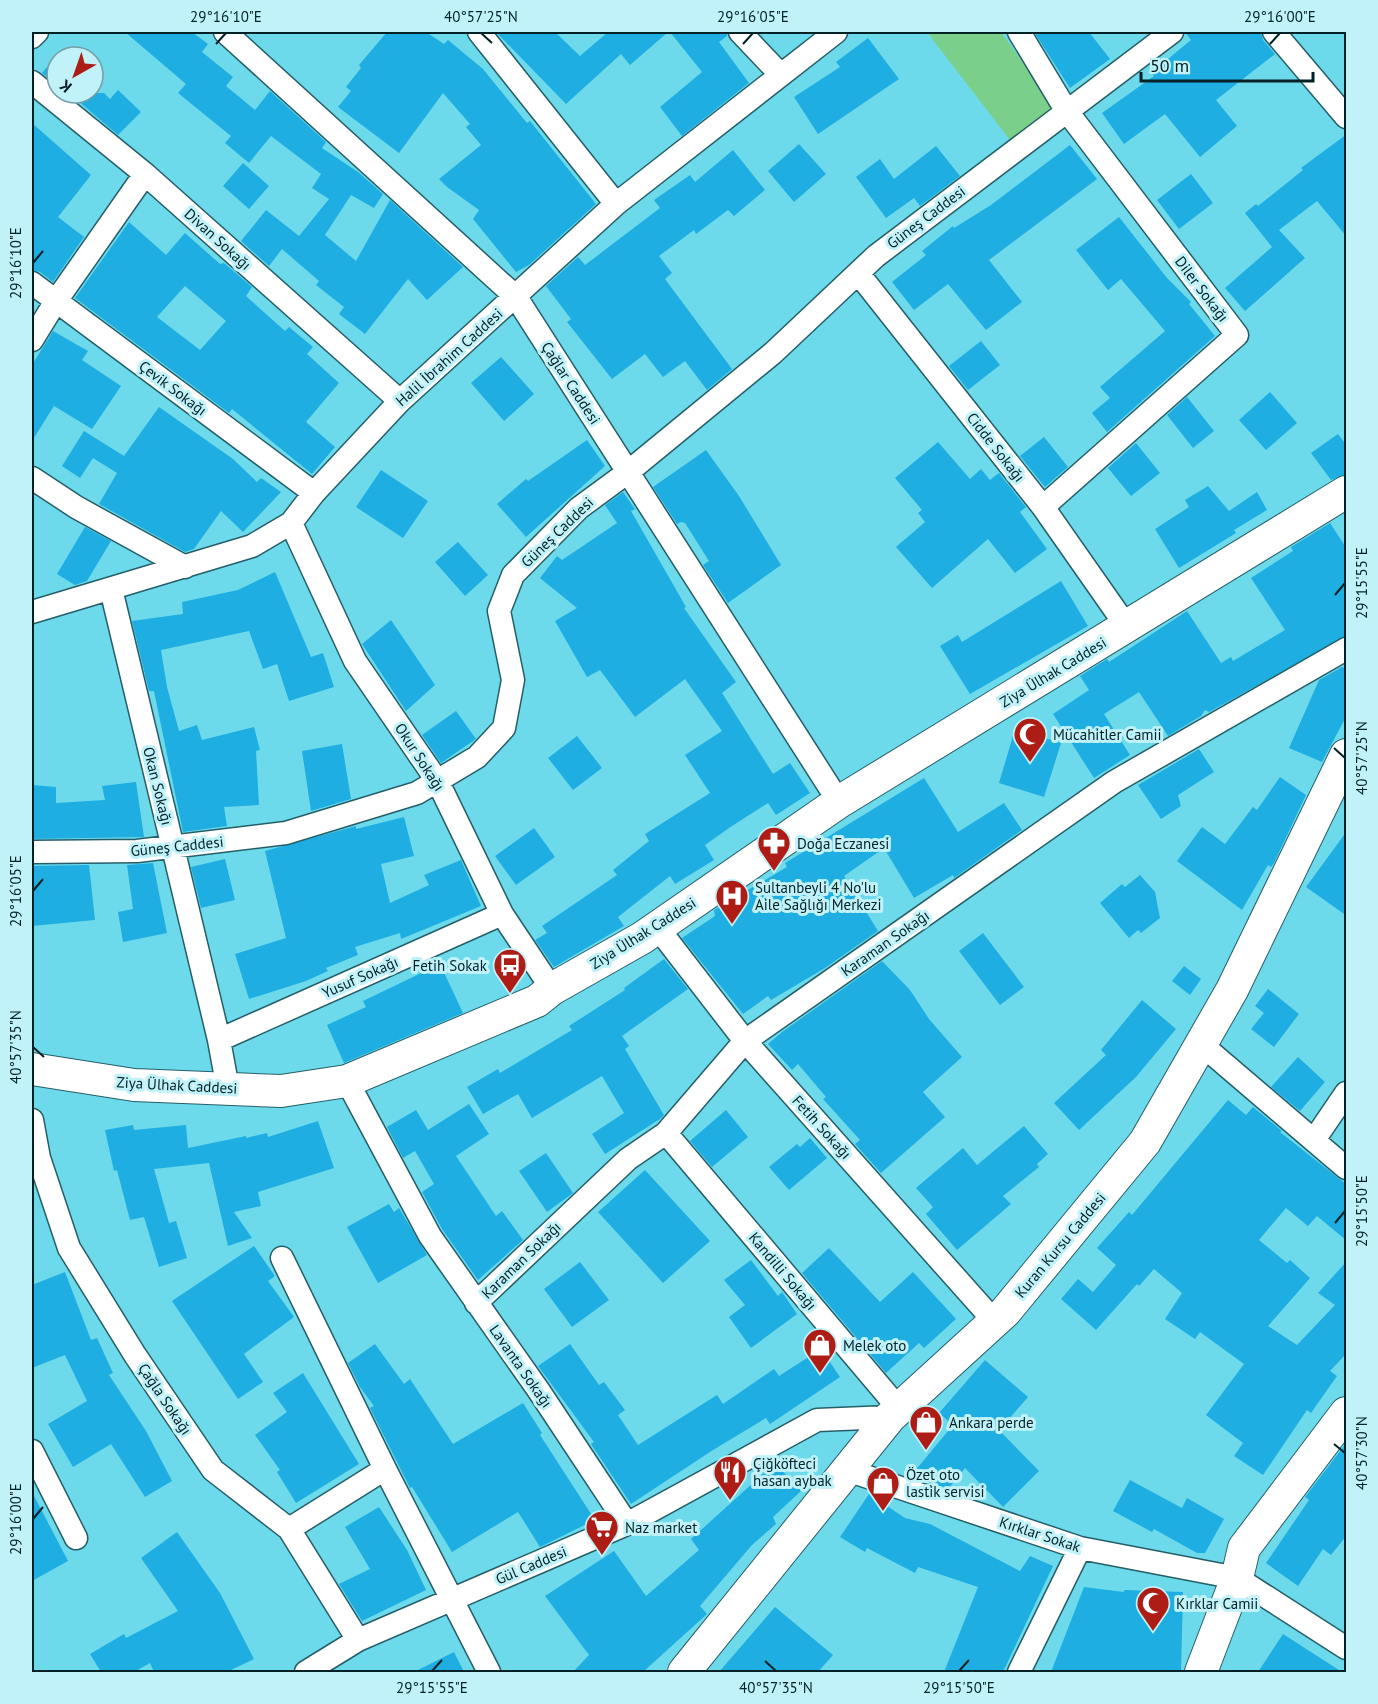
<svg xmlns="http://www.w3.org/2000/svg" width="1378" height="1704" viewBox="0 0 1378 1704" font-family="'PT Sans',sans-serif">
<rect width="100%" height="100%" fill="#6ddaeb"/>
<path fill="#7acf8b" d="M927,32H1001L1056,109L1010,140Z"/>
<path fill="#1eaee1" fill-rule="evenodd" d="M125,32H192L208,44L202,52L233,77L226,86L255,110L270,91L326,142L322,148L358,172L383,194L374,208L351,195L325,235L356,261L390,200L463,267L427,300L408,279L365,334L339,314L344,307L316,285L319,281L282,249L269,266L241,241L266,210L299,236L329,199L312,188L321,174L271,136L249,163L225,143L231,136L178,93L186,84Z
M387,32H426L444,44L448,40L483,69L527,123L530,121L596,204L529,265L516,272L473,219L479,210L447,187L439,179L481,145L466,127L470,124L443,93L399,153L338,107L351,91L346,87L361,68L359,65Z
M496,32H555L580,56L608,32H668L630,65L621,54L566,104Z
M670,32H727V36L719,42L749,83L682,136L660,107L702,72Z
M1034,32H1089L1110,59L1070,88Z
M1185,32H1261L1263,40L1275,54L1216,100L1237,126L1200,157L1165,114L1124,144L1102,113L1154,76L1151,73L1191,40Z
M868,38L899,79L818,134L794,97L840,67L836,62Z
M57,55V85L42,73Z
M118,90L141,112L118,135L69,93H104L110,99Z
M32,123L91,175L58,217L84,237L53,282L40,272L32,270Z
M1347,134V237L1317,201L1279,230L1305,258L1245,311L1225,288L1272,247L1245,213L1256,204L1258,206L1303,170L1301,168Z
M799,144L826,174L794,202L768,171Z
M1070,145L1097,179L989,260L1022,302L986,330L948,284L914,310L892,282L926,255L922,251L953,226L954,228L991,205Z
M936,146L960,176L920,206L914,198L886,218L856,177L880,159L894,179Z
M733,150L765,190L734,216L728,210L696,234L694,230L659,256L672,273L665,279L732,369L707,390L685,361L663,377L645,354L612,379L567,322L571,319L546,286L578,257L585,265L660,208L654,200L690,175L695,182Z
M243,163L269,186L249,209L223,186Z
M1191,174L1213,203L1179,229L1157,200Z
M1119,217L1167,278L1191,302L1189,304L1215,336L1107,432L1092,413L1110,398L1100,387L1165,331L1121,279L1108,290L1076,250Z
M129,222L166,255L185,233L220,264L224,263L252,287L246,296L285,331L289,327L313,347L307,354L339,383L306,422L335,447L312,474L232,409L229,413L75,298ZM185,286L226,321L200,350L157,317Z
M53,331L88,351L82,360L121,386L92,429L54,406L32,441V365Z
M981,341L1000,365L968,390L949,366Z
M501,357L534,394L504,421L471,383Z
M1270,392L1297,423L1266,450L1239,420Z
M1187,397L1214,431L1193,448L1167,415Z
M159,407L233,459L257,482L261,478L281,492L243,532L221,511L194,549L185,552L99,504L117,473L93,458L80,478L62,466L84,431L124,456Z
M1338,434L1347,446V474L1331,480L1311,453Z
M1044,437L1068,467L1045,487L1020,456Z
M587,440L605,466L526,537L497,504L526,479L528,481Z
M938,442L970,479L981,469L990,480L999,473L1026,507L1020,512L1047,549L1015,573L988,539L932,588L896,547L925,522L918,513L922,510L895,478Z
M1136,443L1160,473L1131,496L1108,468Z
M706,450L739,496L781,565L728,603L703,565L709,561L685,523L681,522L677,524L653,487Z
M381,470L428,501L403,538L356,507Z
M1208,486L1229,511L1257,492L1267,510L1234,530L1236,533L1179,568L1155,529L1189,507L1185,500Z
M623,492L635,509L631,511L686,607L684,608L736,682L722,693L773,774L790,763L810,793L776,815L768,803L732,826L705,845L714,860L675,884L670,876L618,917L624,926L554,967L535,940L547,933L542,926L617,875L613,870L649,841L645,834L710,793L685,755L722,731L685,679L635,717L600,670L587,677L555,621L577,608L540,578L557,556L562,560L617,523L605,505Z
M1330,523L1347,549V636L1209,712L1205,710L1201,716L1168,736L1139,692L1104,714L1130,755L1094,778L1053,714L1089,690L1080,676L1107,659L1109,662L1187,611L1221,663L1231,657L1233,661L1285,630L1251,578L1293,551L1291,547Z
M85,527L111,541L87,581L75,585L57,574Z
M458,542L488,575L465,596L435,562Z
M275,572L311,657L323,653L334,687L289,701L277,664L263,669L249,631L161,650L167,687L179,731L197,725L202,740L254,727L260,750L256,751L259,805L224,807L227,826L183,832L154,691H149L132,621L183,614L182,602L238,590Z
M1061,581L1088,626L970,694L940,646L958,635L962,642Z
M391,620L435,685L406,711L362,644Z
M1342,667L1347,669V715L1322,762L1289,748L1319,680Z
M456,711L476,739L441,763L422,735Z
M1015,729L1061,743L1044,797L999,783Z
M577,736L602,768L573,790L548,758Z
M342,744L351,799L311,811L302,751Z
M1199,749L1214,772L1178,795L1181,806L1161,819L1138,785Z
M1280,777L1306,795L1274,863L1271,867L1268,865L1242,910L1177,861L1202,827L1225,844L1253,807L1257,810Z
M924,778L958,832L1004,803L1022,830L954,878L953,875L914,898L884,848L844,876L878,931L825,968L771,1000L768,996L743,1014L682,938L715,916L714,910L787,867L785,863Z
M136,782L144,837L32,839V785L56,787V803L105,800L102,786Z
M404,817L414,856L381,864L390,903L429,885L424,875L461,860L481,906L401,939L400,933L355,947L358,955L326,968L328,971L306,981L249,999L235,954L286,938L265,851L356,826V829Z
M534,828L555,857L516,885L495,856Z
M1347,831V916L1306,887Z
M225,859L235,900L201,908L191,867Z
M153,863L167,933L123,942L118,912L133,909L127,865Z
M32,866L89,865L95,920L32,926Z
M1140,875L1155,892L1160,918L1141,933L1138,930L1129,938L1100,903L1122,884L1125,887Z
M983,933L1024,987L1000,1005L959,951Z
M664,959L688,989L622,1036L629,1046L625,1049L664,1115L660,1119L605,1154L592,1134L624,1113L602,1076L532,1118L518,1094L483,1114L467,1087L498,1069L500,1073L572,1030L569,1026L625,990L624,988Z
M882,961L910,990L929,1019L962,1057L923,1092L945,1117L881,1173L855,1144L860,1140L823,1099L826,1097L798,1064L792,1070L768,1044L782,1032Z
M440,964L463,1013L344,1063L327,1025L366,1007L363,1001Z
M1184,966L1201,979L1190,995L1172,981Z
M1268,989L1299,1014L1274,1047L1251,1029L1264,1013L1255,1006Z
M1142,1000L1176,1029L1136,1077L1079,1130L1054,1103L1106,1055L1101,1050Z
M1298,1057L1325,1082L1300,1111L1271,1087Z
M1228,1100L1246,1115L1253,1107L1282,1131L1280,1132L1347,1185V1241L1317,1216L1308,1226L1286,1208L1259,1240L1287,1263L1290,1260L1310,1278L1268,1326L1297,1345L1335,1305L1318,1293L1347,1261V1353L1330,1371L1337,1376L1311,1413L1307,1410L1263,1475L1234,1456L1243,1443L1206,1415L1244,1364L1200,1332L1195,1339L1165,1319L1182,1293L1154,1269L1139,1286L1137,1284L1096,1330L1061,1299L1078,1279L1093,1292L1116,1265L1097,1248L1129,1212L1132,1215Z
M469,1104L489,1134L456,1156L496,1216L502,1211L523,1240L478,1280L442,1229L422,1192L434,1184L415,1151L403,1158L387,1127L416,1110L428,1130Z
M726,1110L748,1137L712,1167L690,1141Z
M318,1121L334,1168L258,1192L261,1206L234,1212L252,1238L228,1246L209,1163L154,1169L169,1223L176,1221L187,1258L159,1267L144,1217L130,1220L117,1170L114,1171L105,1130L133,1125L134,1130L186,1125L188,1148L246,1136V1138L267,1133L268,1137Z
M1024,1126L1048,1154L1037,1164L1039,1167L1003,1196L1011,1204L957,1250L926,1214L933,1207L916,1188L963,1148L977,1165Z
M810,1138L827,1158L789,1190L769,1167L797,1144L800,1147Z
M546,1153L573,1193L547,1212L519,1171Z
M645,1170L710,1241L663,1283L598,1212Z
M389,1204L394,1212L399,1208L427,1255L378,1283L347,1227Z
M254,1246L275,1276L268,1281L294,1317L244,1354L263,1382L238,1399L172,1301Z
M829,1248L880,1302L913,1272L956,1319L924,1348L919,1343L886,1373L802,1273Z
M751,1260L778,1296L782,1292L797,1314L751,1348L729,1317L745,1305L724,1280Z
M580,1262L609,1300L572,1327L544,1289Z
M65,1272L91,1340L97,1338L113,1373L109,1375L146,1431L172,1481L145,1497L111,1444L73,1467L48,1424L87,1401L65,1355L32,1368V1285Z
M375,1344L404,1384L410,1379L453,1444L523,1403L542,1433L540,1435L595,1520L540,1547L518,1512L452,1552L412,1487L410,1488L370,1408L374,1406L360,1387L348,1363Z
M570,1344L599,1385L604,1382L625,1410L618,1415L638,1445L717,1395L723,1404L774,1369L779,1376L821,1349L840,1377L770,1424L766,1418L713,1450L631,1504L591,1444L594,1442L538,1366Z
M985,1360L1028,1397L999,1430L1039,1471L1003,1507L965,1468L948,1489L927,1482L914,1472L953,1425L939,1413Z
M303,1373L359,1464L296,1503L277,1472L280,1470L255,1435L287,1412L273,1393Z
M1347,1442V1535L1331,1555L1323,1549L1298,1586L1266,1563L1309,1500L1305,1497Z
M775,1463L801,1491L773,1517L776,1524L752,1545L700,1606L707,1614L643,1672H573L589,1655L545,1596L614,1551L646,1596L699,1550L691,1539Z
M1130,1480L1182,1508L1187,1498L1224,1519L1205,1553H1197L1154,1529L1152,1532L1113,1511Z
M32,1492L68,1561L32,1581Z
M869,1494L905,1518L930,1524L1020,1571L1030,1556L1053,1566L1003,1672H944L978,1587L918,1567L915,1573L867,1548L865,1552L840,1537Z
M379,1507L407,1550L426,1590L362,1621L339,1584L370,1569L345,1527Z
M177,1532L220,1593L254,1659L227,1672H154L150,1663L134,1672H101L90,1654L124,1634L126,1638L178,1611L141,1558Z
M1084,1587L1124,1592V1590L1183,1592L1181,1672H1051Z
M775,1607L833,1655L818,1672H719Z
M1283,1634L1342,1672H1258Z
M454,1652L464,1672H414Z"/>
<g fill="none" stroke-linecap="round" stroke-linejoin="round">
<defs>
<path id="street" d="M225,32L516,297L839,802
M479,32L616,204
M740,32L780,74
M1019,32L1066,110L1237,335L1043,507
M1274,32L1346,117
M32,37L37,32
M32,82L145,174L400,401
M858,273L1043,507L1127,627
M32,283L314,493
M32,340L56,301L145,174
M32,478L76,507L185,567
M291,523L355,661L438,782L502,914L552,989
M111,589L219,1040L228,1089
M32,612L252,546L291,523L314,493L400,401L616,204L836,32
M32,852L137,851L286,833L417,793L477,757L504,728L513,680L499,611L513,575L579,508L628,472L773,353L876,256L1172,32
M657,927L745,1041L995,1322
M219,1040L502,914
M1201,1044L1346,1168
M347,1081L430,1236L539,1391L627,1524
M32,1120L39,1158L69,1248L135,1355L213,1470L289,1529L358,1640
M666,1133L900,1410
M1314,1140L1346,1093
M282,1258L385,1469L489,1672
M476,1303L628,1159L666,1133L745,1041L1114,782L1346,649
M32,1451L76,1538
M847,1470L1080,1548L1237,1578L1346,1648
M289,1529L385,1469
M306,1672L358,1640L627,1524L817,1420L890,1417
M1019,1672L1080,1548"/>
<path id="secondary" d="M32,1069L134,1085L281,1091L347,1081L537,1001L552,989L642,938L839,802L1346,492
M684,1672L890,1417L1005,1312L1145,1142L1232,990L1346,755
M1201,1672L1237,1578L1244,1548L1346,1413"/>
</defs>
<use href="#street" stroke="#245f68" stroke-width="25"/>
<use href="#secondary" stroke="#245f68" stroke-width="34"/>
<use href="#street" stroke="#fff" stroke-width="22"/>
<use href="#secondary" stroke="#fff" stroke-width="32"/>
</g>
<path fill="none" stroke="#002126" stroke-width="2" d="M481,33L492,43M216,44L226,33M743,44L753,33M1270,44L1280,33M33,263L43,251M1335,595L1345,583M1334,748L1345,758M33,891L43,879M33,1047L44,1057M1335,1223L1345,1211M1334,1444L1345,1453M33,1519L43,1507M765,1661L776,1671M432,1671L442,1660M959,1671L969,1660"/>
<defs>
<symbol id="mosque-pin" viewBox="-11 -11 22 30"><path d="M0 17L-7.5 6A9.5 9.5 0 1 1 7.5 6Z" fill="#ad1d15" stroke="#c1f2fa"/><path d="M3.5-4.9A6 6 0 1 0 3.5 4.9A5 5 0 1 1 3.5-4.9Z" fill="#fff"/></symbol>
<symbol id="pharmacy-pin" viewBox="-11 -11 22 30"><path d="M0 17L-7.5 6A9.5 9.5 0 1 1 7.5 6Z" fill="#ad1d15" stroke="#c1f2fa"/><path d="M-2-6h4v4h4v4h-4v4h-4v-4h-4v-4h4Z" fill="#fff"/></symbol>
<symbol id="hospital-pin" viewBox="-11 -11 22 30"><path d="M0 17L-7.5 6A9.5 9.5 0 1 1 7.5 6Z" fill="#ad1d15" stroke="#c1f2fa"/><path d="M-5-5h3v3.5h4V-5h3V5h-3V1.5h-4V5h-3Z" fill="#fff"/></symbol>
<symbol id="bus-pin" viewBox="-11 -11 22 30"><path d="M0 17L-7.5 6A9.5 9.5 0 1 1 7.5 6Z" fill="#ad1d15" stroke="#c1f2fa"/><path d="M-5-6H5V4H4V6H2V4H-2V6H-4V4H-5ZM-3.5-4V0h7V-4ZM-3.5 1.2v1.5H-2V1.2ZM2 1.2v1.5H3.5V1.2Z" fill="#fff"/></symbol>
<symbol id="shop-pin" viewBox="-11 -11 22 30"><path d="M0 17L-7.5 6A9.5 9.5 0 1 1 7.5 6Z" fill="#ad1d15" stroke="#c1f2fa"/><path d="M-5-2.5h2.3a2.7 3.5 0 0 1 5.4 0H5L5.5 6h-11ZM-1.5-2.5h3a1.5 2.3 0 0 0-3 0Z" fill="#fff"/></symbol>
<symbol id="restaurant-pin" viewBox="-11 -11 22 30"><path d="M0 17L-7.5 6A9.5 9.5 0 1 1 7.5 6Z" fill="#ad1d15" stroke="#c1f2fa"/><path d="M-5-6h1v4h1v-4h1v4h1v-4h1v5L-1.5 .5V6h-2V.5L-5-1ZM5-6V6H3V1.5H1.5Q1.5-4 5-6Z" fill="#fff"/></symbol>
<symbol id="supermarket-pin" viewBox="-11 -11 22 30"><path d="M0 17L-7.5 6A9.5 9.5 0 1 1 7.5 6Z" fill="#ad1d15" stroke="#c1f2fa"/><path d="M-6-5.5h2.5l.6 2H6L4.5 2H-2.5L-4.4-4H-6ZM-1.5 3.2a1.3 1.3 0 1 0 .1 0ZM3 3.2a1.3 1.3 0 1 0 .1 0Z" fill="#fff"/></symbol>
</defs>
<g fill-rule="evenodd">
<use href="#mosque-pin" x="1011" y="715" width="38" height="52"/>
<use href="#pharmacy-pin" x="755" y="824" width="38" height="52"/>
<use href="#hospital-pin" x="713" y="877" width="38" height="52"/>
<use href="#bus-pin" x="491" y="946" width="38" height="52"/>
<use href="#shop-pin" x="801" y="1326" width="38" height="52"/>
<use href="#shop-pin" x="907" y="1403" width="38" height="52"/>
<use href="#restaurant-pin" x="711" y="1453" width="38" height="52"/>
<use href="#shop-pin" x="864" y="1464" width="38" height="52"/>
<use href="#supermarket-pin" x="583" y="1508" width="38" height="52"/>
<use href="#mosque-pin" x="1134" y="1584" width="38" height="52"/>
</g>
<g text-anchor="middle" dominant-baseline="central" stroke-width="6" stroke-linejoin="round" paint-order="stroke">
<g font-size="15" fill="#002126" stroke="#c1f2fa">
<text transform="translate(926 217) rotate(-37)">Güneş Caddesi</text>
<text transform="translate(218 239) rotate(42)">Divan Sokağı</text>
<text transform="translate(1202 289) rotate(53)">Diler Sokağı</text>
<text transform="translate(449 357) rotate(-42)">Halil İbrahim Caddesi</text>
<text transform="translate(571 383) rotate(57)">Çağlar Caddesi</text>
<text transform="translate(173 388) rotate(37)">Çevik Sokağı</text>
<text transform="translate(996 447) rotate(52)">Cidde Sokağı</text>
<text transform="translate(557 532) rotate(-44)">Güneş Caddesi</text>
<text transform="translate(1053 672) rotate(-31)">Ziya Ülhak Caddesi</text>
<text transform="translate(420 757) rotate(57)">Okur Sokağı</text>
<text transform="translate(158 786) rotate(76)">Okan Sokağı</text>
<text transform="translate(177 846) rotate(-6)">Güneş Caddesi</text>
<text transform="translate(643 933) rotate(-32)">Ziya Ülhak Caddesi</text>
<text transform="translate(885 943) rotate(-35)">Karaman Sokağı</text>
<text transform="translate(360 977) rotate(-24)">Yusuf Sokağı</text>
<text transform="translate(177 1085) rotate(3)">Ziya Ülhak Caddesi</text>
<text transform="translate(822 1127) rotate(48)">Fetih Sokağı</text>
<text transform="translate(1060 1245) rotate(-50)">Kuran Kursu Caddesi</text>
<text transform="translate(521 1260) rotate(-44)">Karaman Sokağı</text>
<text transform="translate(783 1271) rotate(50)">Kandilli Sokağı</text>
<text transform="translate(521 1366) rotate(55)">Lavanta Sokağı</text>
<text transform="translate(165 1399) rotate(56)">Çağla Sokağı</text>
<text transform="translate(1040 1534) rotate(18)">Kırklar Sokak</text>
<text transform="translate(531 1565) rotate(-23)">Gül Caddesi</text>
</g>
<g font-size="15" fill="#002126" stroke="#c1f2fa" text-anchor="start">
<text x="1053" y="734">Mücahitler Camii</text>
<text x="797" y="843">Doğa Eczanesi</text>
<text x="755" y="887">Sultanbeyli 4 No'lu<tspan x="755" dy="17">Aile Sağlığı Merkezi</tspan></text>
<text x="487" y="965" text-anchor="end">Fetih Sokak</text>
<text x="843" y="1345">Melek oto</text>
<text x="949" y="1422">Ankara perde</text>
<text x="753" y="1463">Çiğköfteci<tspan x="753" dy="17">hasan aybak</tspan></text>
<text x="906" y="1474">Özet oto<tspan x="906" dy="17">lastik servisi</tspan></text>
<text x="625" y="1527">Naz market</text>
<text x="1176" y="1603">Kırklar Camii</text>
</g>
</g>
<rect width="1378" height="1704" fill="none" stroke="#c1f2fa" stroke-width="66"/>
<g transform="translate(75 75) rotate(220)"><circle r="28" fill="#c1f2fa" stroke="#749ea5" stroke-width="1.5"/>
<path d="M0-4.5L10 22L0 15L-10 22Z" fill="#ad1d15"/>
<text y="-9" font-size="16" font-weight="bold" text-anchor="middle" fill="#002126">K</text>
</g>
<path d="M1141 72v9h172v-9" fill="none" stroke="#002126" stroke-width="3"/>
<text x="1150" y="72" font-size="18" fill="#002126" stroke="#c1f2fa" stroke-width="4.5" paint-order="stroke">50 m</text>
<rect x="33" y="33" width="1312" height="1638" fill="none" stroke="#002126" stroke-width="2"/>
<g font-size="15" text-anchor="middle" fill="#002126">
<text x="226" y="22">29°16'10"E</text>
<text x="481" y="22">40°57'25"N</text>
<text x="753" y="22">29°16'05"E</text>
<text x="1280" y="22">29°16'00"E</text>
<text transform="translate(16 263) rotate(-90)" y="5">29°16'10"E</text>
<text transform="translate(1362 583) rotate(-90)" y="5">29°15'55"E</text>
<text transform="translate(1362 758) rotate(-90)" y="5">40°57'25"N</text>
<text transform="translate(16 891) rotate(-90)" y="5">29°16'05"E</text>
<text transform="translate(16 1047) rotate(-90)" y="5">40°57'35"N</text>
<text transform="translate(1362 1211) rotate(-90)" y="5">29°15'50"E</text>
<text transform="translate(1362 1453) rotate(-90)" y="5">40°57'30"N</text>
<text transform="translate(16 1519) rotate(-90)" y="5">29°16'00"E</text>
<text x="432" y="1693">29°15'55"E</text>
<text x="776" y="1693">40°57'35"N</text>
<text x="959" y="1693">29°15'50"E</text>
</g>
</svg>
